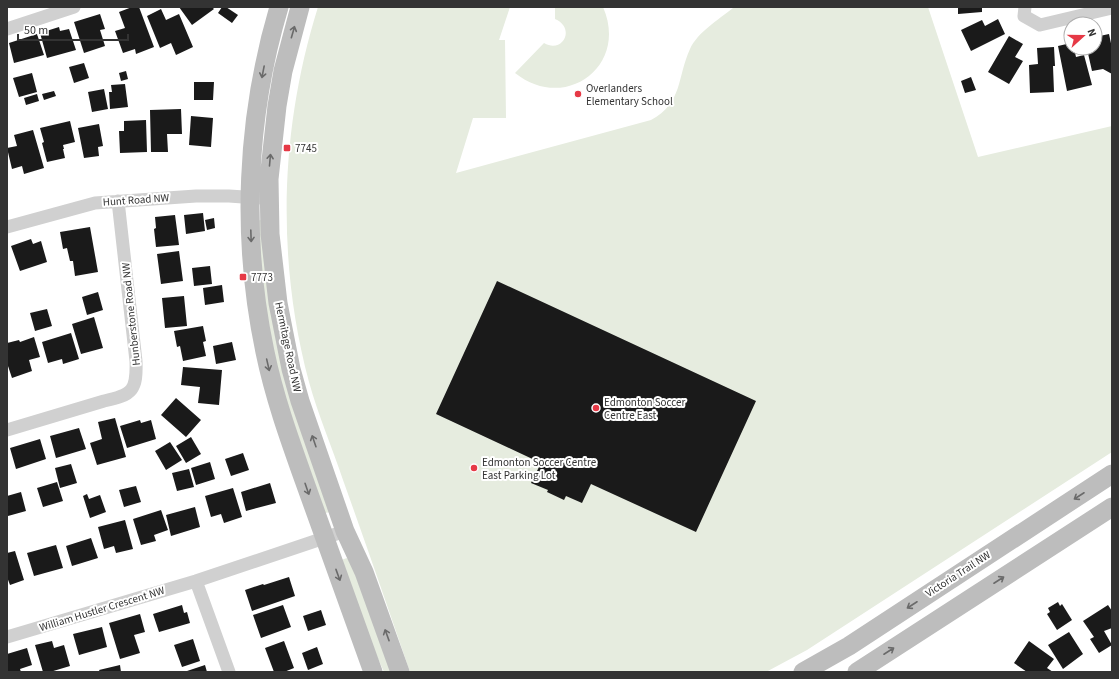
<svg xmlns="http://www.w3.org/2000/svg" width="1119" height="679" viewBox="0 0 1119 679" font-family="'Source Sans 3',sans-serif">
<rect width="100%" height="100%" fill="#fff"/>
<path fill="#e6ecdf" d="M318,7H510L499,40H505L506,118H473L456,173L651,120C683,103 677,77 690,49C698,32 718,20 733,8L737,7H928L978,157L1112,126V452L807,650L766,672H410C388,608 366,544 343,480C332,447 318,415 309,382C276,259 280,128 318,7Z
M555,7H603C629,66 565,113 515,73L544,43C563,54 576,28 555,19Z
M263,219L331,512L325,513L295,429L282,387L267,323L257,221Z
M347,558L353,568L391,672H384L371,643L341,560Z"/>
<path fill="#1a1a1a" d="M132,7H139L154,47L136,54L135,49L123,53L115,31L125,28L119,12Z
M179,7H212L214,9L192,25Z
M222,7H226L238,15L232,23L218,13Z
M958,7H982V12L958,14Z
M161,9L166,20L179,14L193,47L176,55L171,43L160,48L147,16Z
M100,14L105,29L100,30L105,46L84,53L74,22Z
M998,19L1005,34L971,51L961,30L982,20L985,26Z
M59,27L60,31L69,29L76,50L47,58L40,33Z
M37,34L44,55L14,63L9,43Z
M1109,34L1112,48V74L1103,69L1092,71L1087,49L1096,47L1095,37Z
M1009,36L1023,44L1015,57L1023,61L1009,84L988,72Z
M1071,43V48H1074L1076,57L1084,55L1092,85L1067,91L1058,46Z
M1054,47L1055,66H1053L1054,92L1030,93L1029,65L1038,64L1037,48Z
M84,63L89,78L74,83L69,67Z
M126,71L128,79L121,81L119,73Z
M32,73L37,92L19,97L13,78Z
M971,77L976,90L965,93L961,81Z
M194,82H214L213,100H194Z
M125,84L128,107L110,109L109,92H112L111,85Z
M104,89L108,109L92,112L88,92Z
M54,91L56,96L44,100L42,94Z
M37,94L39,101L26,105L24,98Z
M181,109L182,134H167L168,152H151L150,110Z
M191,116L213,118L211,147L189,145Z
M146,120L147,152L120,153L119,131H124V121Z
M70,121L75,142L63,145L64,149H63L65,158L47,162L42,143L44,142L40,128Z
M99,124L103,146L98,147L99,156L84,158L78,128Z
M33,130L44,168L24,174L22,166L12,169L7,148L17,146L14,135Z
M203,213L205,231L186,234L184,215Z
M175,215L179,245L156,247L154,229L156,228L155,217Z
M214,218L215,228L207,230L205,220Z
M90,227L98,272L75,276L73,261H70L67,248L63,249L60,232Z
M31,239L33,244L41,241L47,262L20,271L11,246Z
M179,251L183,281L161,284L157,254Z
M210,266L212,284L194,286L192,268Z
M497,281L756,401L696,532L591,484L582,503L566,496L564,500L547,492L548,490L531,483L541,463L436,414Z
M222,285L224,302L205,305L203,288Z
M98,292L103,310L87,315L82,297Z
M184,296L187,326L165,328L162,298Z
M47,309L52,326L35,331L30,313Z
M94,317L103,348L81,354L72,324Z
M203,326L206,341L203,342L206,356L183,361L180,346L177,347L174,331Z
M71,333L79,359L63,364L62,359L48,363L42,342Z
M34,337L40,357L29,360L32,371L12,378L7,363V343L19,340L20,342Z
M232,342L236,360L216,364L213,346Z
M183,367L222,370L219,405L198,403L200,387L181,385Z
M176,398L201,420L186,437L161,415Z
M115,418L126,457L97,465L90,443L102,439L98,422Z
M140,420L141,423L151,420L156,439L127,448L120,426Z
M79,428L86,449L56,458L50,436Z
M191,437L201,454L186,463L176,446Z
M40,439L46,459L16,469L10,448Z
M170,442L182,460L166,470L155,451Z
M243,453L249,470L231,476L225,459Z
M210,462L215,479L196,485L191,468Z
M71,464L77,483L60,488L55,468Z
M189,469L194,487L177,491L172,473Z
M57,482L63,501L43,507L37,488Z
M270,483L276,503L246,511L241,492Z
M136,486L141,502L124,507L119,490Z
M233,488L242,517L224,523L221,514L211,517L205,496Z
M21,492L26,511L8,516L7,496Z
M87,494L89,499L100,495L106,512L90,518L83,496Z
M195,507L200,527L171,536L166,515Z
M161,510L168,530L154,535L156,541L141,545L133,519Z
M125,520L133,549L116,553L114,546L104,549L98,527Z
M91,538L98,558L72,566L66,546Z
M56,545L63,568L34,576L27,553Z
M15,551L24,580L10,585L7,577V553Z
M289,577L295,596L252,611L245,590L263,584L264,585Z
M1058,602L1060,606L1062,604L1072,620L1057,630L1047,614L1050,612L1048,608Z
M182,605L184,613L187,612L190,623L159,632L153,614Z
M283,605L291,627L261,638L253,615Z
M1108,605L1112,611V628L1104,631L1112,645L1099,653L1090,639L1094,637L1083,621Z
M321,610L326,625L308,631L303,616Z
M140,614L145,632L134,635L140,653L120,659L109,623Z
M102,627L107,647L79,655L73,634Z
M1069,632L1083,654L1063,669L1048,645Z
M193,639L200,661L182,667L174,645Z
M52,641L54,648L64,645L70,666L50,672H43L35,645Z
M284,641L294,668L284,672H274L265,648Z
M1029,641L1054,659L1047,668L1053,672H1027L1014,663Z
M317,647L323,664L308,670L302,653Z
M27,648L32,665L20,669L21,672H7V654Z
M120,665L121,672H100L99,670Z
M205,665L207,672H187V671Z"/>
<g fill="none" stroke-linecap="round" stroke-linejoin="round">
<path stroke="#d0d0d0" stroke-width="13" d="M1025,7L1024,16L1040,25L1112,8
M7,29L74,7
M7,227L95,203L196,196H229L258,198
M7,430L104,401C133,395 137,390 136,361L118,201
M196,581L229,672
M7,637L196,581L345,531"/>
<path stroke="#bdbdbd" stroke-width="19" d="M279,7C246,118 241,238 265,352C274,396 289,438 304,480C327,544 350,608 373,672
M300,7L283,71L277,106L269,179L270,234L278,303L291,369L300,401L345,531L364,572L400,672
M803,672L849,646L1112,474
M857,672L1112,507"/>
</g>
<defs><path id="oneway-shaft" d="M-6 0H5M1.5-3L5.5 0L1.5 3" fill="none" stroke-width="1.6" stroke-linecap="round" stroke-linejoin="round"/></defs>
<g stroke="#6a6a6a">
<use href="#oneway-shaft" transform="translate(293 32) rotate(-74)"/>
<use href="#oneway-shaft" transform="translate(263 72) rotate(101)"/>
<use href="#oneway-shaft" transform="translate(270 160) rotate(-85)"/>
<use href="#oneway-shaft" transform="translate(251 236) rotate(88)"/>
<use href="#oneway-shaft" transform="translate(268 365) rotate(77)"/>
<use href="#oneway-shaft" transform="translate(314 441) rotate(-109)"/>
<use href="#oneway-shaft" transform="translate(307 489) rotate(71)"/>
<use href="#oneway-shaft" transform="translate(1079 496) rotate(147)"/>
<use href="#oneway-shaft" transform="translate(338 575) rotate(70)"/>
<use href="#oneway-shaft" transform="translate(999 580) rotate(-33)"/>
<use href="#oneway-shaft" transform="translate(912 605) rotate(147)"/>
<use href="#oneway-shaft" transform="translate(387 635) rotate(-110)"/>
<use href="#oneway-shaft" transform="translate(889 651) rotate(-33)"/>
</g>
<g fill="#e63946" stroke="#fff" stroke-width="1.5">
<circle cx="578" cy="94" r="4"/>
<rect x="283" y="144" width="8" height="8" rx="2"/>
<rect x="239" y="273" width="8" height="8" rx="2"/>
<circle cx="596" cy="408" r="4"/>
<circle cx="474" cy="468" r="4"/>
</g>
<g text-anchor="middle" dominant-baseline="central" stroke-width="4" stroke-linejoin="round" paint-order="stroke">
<g font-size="11" fill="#333" stroke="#fff" text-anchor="start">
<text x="586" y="88">Overlanders<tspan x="586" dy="13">Elementary School</tspan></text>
<text x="295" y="148">7745</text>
<text x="251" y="277">7773</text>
<text x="604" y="402">Edmonton Soccer<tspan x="604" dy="13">Centre East</tspan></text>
<text x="482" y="462">Edmonton Soccer Centre<tspan x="482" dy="13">East Parking Lot</tspan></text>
</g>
<g font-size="11" fill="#333" stroke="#fff">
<text transform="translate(136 200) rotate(-4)">Hunt Road NW</text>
<text transform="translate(131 314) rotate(-96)">Hunberstone Road NW</text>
<text transform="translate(288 347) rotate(78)">Hermitage Road NW</text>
<text transform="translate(958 574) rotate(-33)">Victoria Trail NW</text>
<text transform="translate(102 609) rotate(-17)">William Hustler Crescent NW</text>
</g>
</g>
<rect width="1119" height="679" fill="none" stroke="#333333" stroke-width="16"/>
<g transform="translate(1083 36) rotate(69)"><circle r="19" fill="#ffffff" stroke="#adadad"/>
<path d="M0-3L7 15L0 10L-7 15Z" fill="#e63946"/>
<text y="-6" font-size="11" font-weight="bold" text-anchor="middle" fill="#333333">N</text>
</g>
<path d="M18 34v6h110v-6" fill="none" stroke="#333333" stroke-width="2"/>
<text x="24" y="34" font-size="12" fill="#333333" stroke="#ffffff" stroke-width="3" paint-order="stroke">50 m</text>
</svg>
